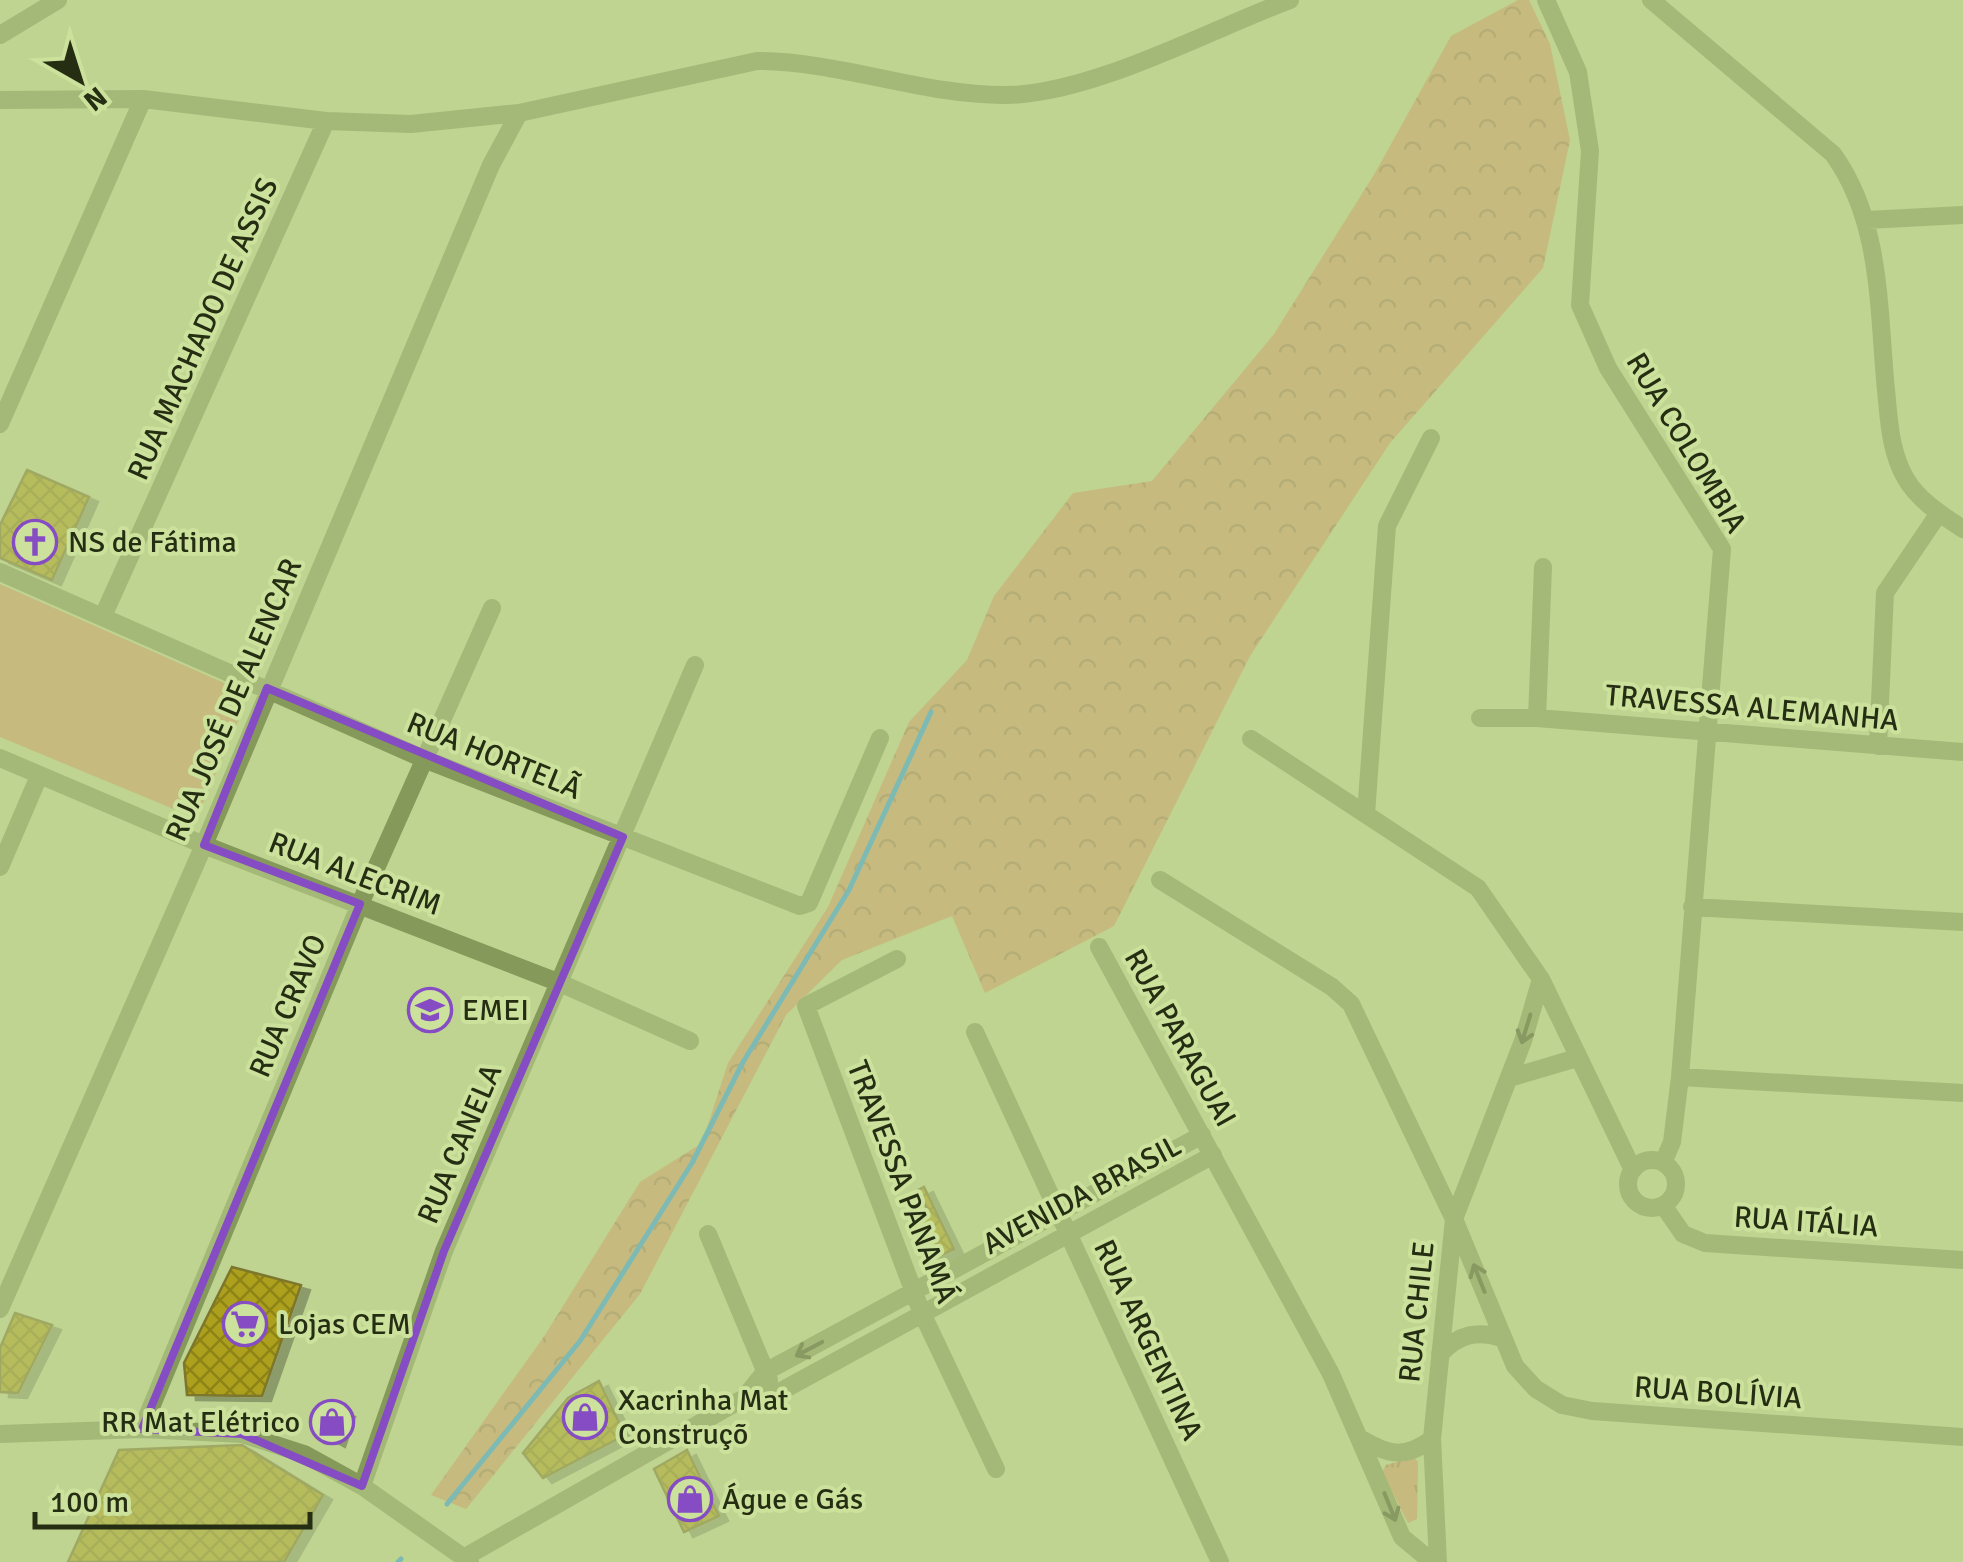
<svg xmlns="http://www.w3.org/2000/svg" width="1963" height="1562" viewBox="0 0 1963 1562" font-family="Signika,sans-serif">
<defs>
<pattern id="grass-tufts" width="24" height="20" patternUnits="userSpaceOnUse" patternTransform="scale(2.5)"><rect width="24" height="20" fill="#d19c6c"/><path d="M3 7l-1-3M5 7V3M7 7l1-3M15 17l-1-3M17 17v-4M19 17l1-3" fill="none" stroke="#a98057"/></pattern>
<pattern id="forest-crowns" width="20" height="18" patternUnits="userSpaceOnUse" patternTransform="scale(2.5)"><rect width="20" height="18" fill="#d19c6c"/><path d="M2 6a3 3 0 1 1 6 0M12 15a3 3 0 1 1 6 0" fill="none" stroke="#a98057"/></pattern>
<pattern id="building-cross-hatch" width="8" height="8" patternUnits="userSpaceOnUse" patternTransform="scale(2.5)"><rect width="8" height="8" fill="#ada01c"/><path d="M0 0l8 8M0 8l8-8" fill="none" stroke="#8d8317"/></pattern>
<filter id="shadow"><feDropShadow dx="9" dy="5" stdDeviation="0" flood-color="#0004"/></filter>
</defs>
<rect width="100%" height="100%" fill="#bed490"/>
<path fill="url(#grass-tufts)" d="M1414,1457L1418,1462L1417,1519L1408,1523L1382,1472L1386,1465Z"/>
<path fill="url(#forest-crowns)" d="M1518,0H1529L1550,44L1570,140L1543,268L1390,443L1250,656L1114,926L985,993L952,916L842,960L786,1015L640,1294L466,1509L431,1495L545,1335L640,1182L702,1143L728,1063L828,907L909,722L967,660L994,596L1073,493L1152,481L1274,334L1375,173L1451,36Z"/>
<path fill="#d19c6c" d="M0,584L240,690L243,710L202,805L190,812L176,810L0,737Z"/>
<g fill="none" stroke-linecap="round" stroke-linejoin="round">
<path stroke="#329be1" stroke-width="5" d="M447,1504L580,1341L692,1163L743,1062L849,890L931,712
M398,1562L401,1559"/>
</g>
<path fill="url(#building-cross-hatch)" stroke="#7d762d" stroke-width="2.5" filter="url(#shadow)" d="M27,470L89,497L52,580L0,558V525Z
M924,1187L954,1249L929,1261L909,1221L928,1211L918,1190Z
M232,1267L301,1285L262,1396L187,1395L184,1363Z
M15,1313L52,1325L18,1393L0,1392V1348Z
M599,1381L625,1435L543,1478L523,1453L568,1398Z
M325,1407L346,1412L336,1442L318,1432Z
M242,1445L323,1495L284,1562H68L119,1450Z
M687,1450L719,1516L684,1532L654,1469Z"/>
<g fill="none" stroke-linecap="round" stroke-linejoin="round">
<path stroke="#85995a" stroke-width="18" d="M1546,0L1578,72L1590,151L1580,305L1608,368L1722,549L1680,1077L1672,1142L1663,1163
M1651,0L1833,154C1882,222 1878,309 1886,390C1889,420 1890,452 1906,479C1919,501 1942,515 1963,529
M0,35L58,0
M0,100L143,99L326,121L411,124L519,113L757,61C841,61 923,96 1007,95C1092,94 1209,30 1290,0
M1867,220L1963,215
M0,424L143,99
M0,572L424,759L800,906L809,903L880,738
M104,614L326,121
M1480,718H1537L1963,752
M1537,718L1543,567
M1251,739L1478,888L1541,979L1633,1170
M1878,746L1885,593L1939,513
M0,758L204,845L560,983L690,1041
M1366,814L1387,526L1431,438
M0,867L39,776
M1160,880L1332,987L1351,1004L1454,1219L1515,1366L1536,1389L1562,1405L1592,1411L1963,1437
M1692,907L1963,922
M1099,947L1331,1374L1402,1537L1432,1562
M897,959L806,1006L921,1311L996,1469
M975,1032L1220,1562
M1680,1077L1963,1093
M1509,1078L1577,1058
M1628 1184a24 24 0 1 1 48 0a24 24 0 1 1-48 0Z
M1663,1205L1683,1234L1705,1243L1963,1260
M708,1234L769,1380
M0,1309L204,845L491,165L519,113
M1440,1354C1459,1334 1477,1330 1502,1338
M744,1398L774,1395L1213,1155
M142,1429L360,904L492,608
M0,1434L142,1429L242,1434L304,1454L362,1486L470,1562
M1363,1440C1390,1456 1406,1458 1432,1439
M362,1486L444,1251L695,665
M465,1557L744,1398L765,1372L1202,1135
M1438,1562L1432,1439L1454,1219L1523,1041L1541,979"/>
</g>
<defs><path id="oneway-shaft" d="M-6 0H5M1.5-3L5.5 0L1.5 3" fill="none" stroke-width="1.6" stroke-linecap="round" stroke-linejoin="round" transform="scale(2.5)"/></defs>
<g stroke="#47532b">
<use href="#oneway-shaft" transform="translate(1526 1029) rotate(107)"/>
<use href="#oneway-shaft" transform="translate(1479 1278) rotate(-112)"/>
<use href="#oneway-shaft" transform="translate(809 1349) rotate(152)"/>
<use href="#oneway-shaft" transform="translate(1390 1507) rotate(68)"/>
</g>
<path d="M0 0H1963V1562H0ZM267,688L623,837L444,1251L362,1486L242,1434L142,1429L360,904L204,845Z" fill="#bed490" fill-opacity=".55" fill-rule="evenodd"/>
<path fill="none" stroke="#864cc3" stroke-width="8" stroke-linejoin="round" d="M267,688L623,837L444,1251L362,1486L242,1434L142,1429L360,904L204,845Z"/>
<defs>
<symbol id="church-ring" viewBox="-11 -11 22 22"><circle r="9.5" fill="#cbe19c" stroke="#864cc3" stroke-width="1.5"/><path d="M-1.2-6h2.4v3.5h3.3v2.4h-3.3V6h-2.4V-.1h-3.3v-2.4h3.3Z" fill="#864cc3"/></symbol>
<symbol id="school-ring" viewBox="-11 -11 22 22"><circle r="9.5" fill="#cbe19c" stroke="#864cc3" stroke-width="1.5"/><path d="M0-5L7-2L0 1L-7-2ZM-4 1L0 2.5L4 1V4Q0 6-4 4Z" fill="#864cc3"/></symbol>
<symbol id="supermarket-ring" viewBox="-11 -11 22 22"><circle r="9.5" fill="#cbe19c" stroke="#864cc3" stroke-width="1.5"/><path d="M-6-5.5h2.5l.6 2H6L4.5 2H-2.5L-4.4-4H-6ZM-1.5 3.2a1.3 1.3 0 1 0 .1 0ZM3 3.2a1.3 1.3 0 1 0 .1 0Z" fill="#864cc3"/></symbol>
<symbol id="shop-ring" viewBox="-11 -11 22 22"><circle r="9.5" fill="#cbe19c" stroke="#864cc3" stroke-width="1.5"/><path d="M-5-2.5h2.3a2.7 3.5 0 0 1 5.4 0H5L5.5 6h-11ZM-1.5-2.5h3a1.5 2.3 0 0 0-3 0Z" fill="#864cc3"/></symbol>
</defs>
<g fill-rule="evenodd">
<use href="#church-ring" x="10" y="517" width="50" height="50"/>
<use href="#school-ring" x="405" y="985" width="50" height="50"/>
<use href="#supermarket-ring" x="220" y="1299" width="50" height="50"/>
<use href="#shop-ring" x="560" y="1392" width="50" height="50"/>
<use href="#shop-ring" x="307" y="1397" width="50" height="50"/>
<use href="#shop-ring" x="665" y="1474" width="50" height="50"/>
</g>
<g text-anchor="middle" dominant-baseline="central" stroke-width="8" stroke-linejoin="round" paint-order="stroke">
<g font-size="30" fill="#252e12" stroke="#cbe19c">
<text transform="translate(203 329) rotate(-66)">RUA MACHADO DE ASSIS</text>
<text transform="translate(1686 443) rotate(59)">RUA COLOMBIA</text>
<text transform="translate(234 700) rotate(-67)">RUA JOSÉ DE ALENCAR</text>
<text transform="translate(1752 708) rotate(5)">TRAVESSA ALEMANHA</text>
<text transform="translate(494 756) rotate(22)">RUA HORTELÃ</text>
<text transform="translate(355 874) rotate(21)">RUA ALECRIM</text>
<text transform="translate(288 1006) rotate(-67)">RUA CRAVO</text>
<text transform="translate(1180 1038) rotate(61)">RUA PARAGUAI</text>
<text transform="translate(460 1144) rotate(-67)">RUA CANELA</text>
<text transform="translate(902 1182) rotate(69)">TRAVESSA PANAMÁ</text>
<text transform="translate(1082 1195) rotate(-28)">AVENIDA BRASIL</text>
<text transform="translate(1806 1222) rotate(4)">RUA ITÁLIA</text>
<text transform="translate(1417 1312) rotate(-84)">RUA CHILE</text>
<text transform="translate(1148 1340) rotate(65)">RUA ARGENTINA</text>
<text transform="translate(1718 1393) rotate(4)">RUA BOLÍVIA</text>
</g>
<g font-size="30" fill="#252e12" stroke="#cbe19c" text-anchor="start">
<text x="68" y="542">NS de Fátima</text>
<text x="462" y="1010">EMEI</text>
<text x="278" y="1324">Lojas CEM</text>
<text x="618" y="1400">Xacrinha Mat<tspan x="618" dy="34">Construçõ</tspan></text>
<text x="300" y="1422" text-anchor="end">RR Mat Elétrico</text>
<text x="722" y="1499">Águe e Gás</text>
</g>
</g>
<g transform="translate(80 80) rotate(141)" stroke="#cbe19c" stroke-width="8" paint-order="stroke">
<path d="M0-8L18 38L0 25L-18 38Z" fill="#252e12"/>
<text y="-15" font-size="28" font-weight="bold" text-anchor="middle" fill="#252e12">N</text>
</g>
<path d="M35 1512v15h275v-15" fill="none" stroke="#252e12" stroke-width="5"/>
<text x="50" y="1512" font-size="30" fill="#252e12" stroke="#cbe19c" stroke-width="8" paint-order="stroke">100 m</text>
</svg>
